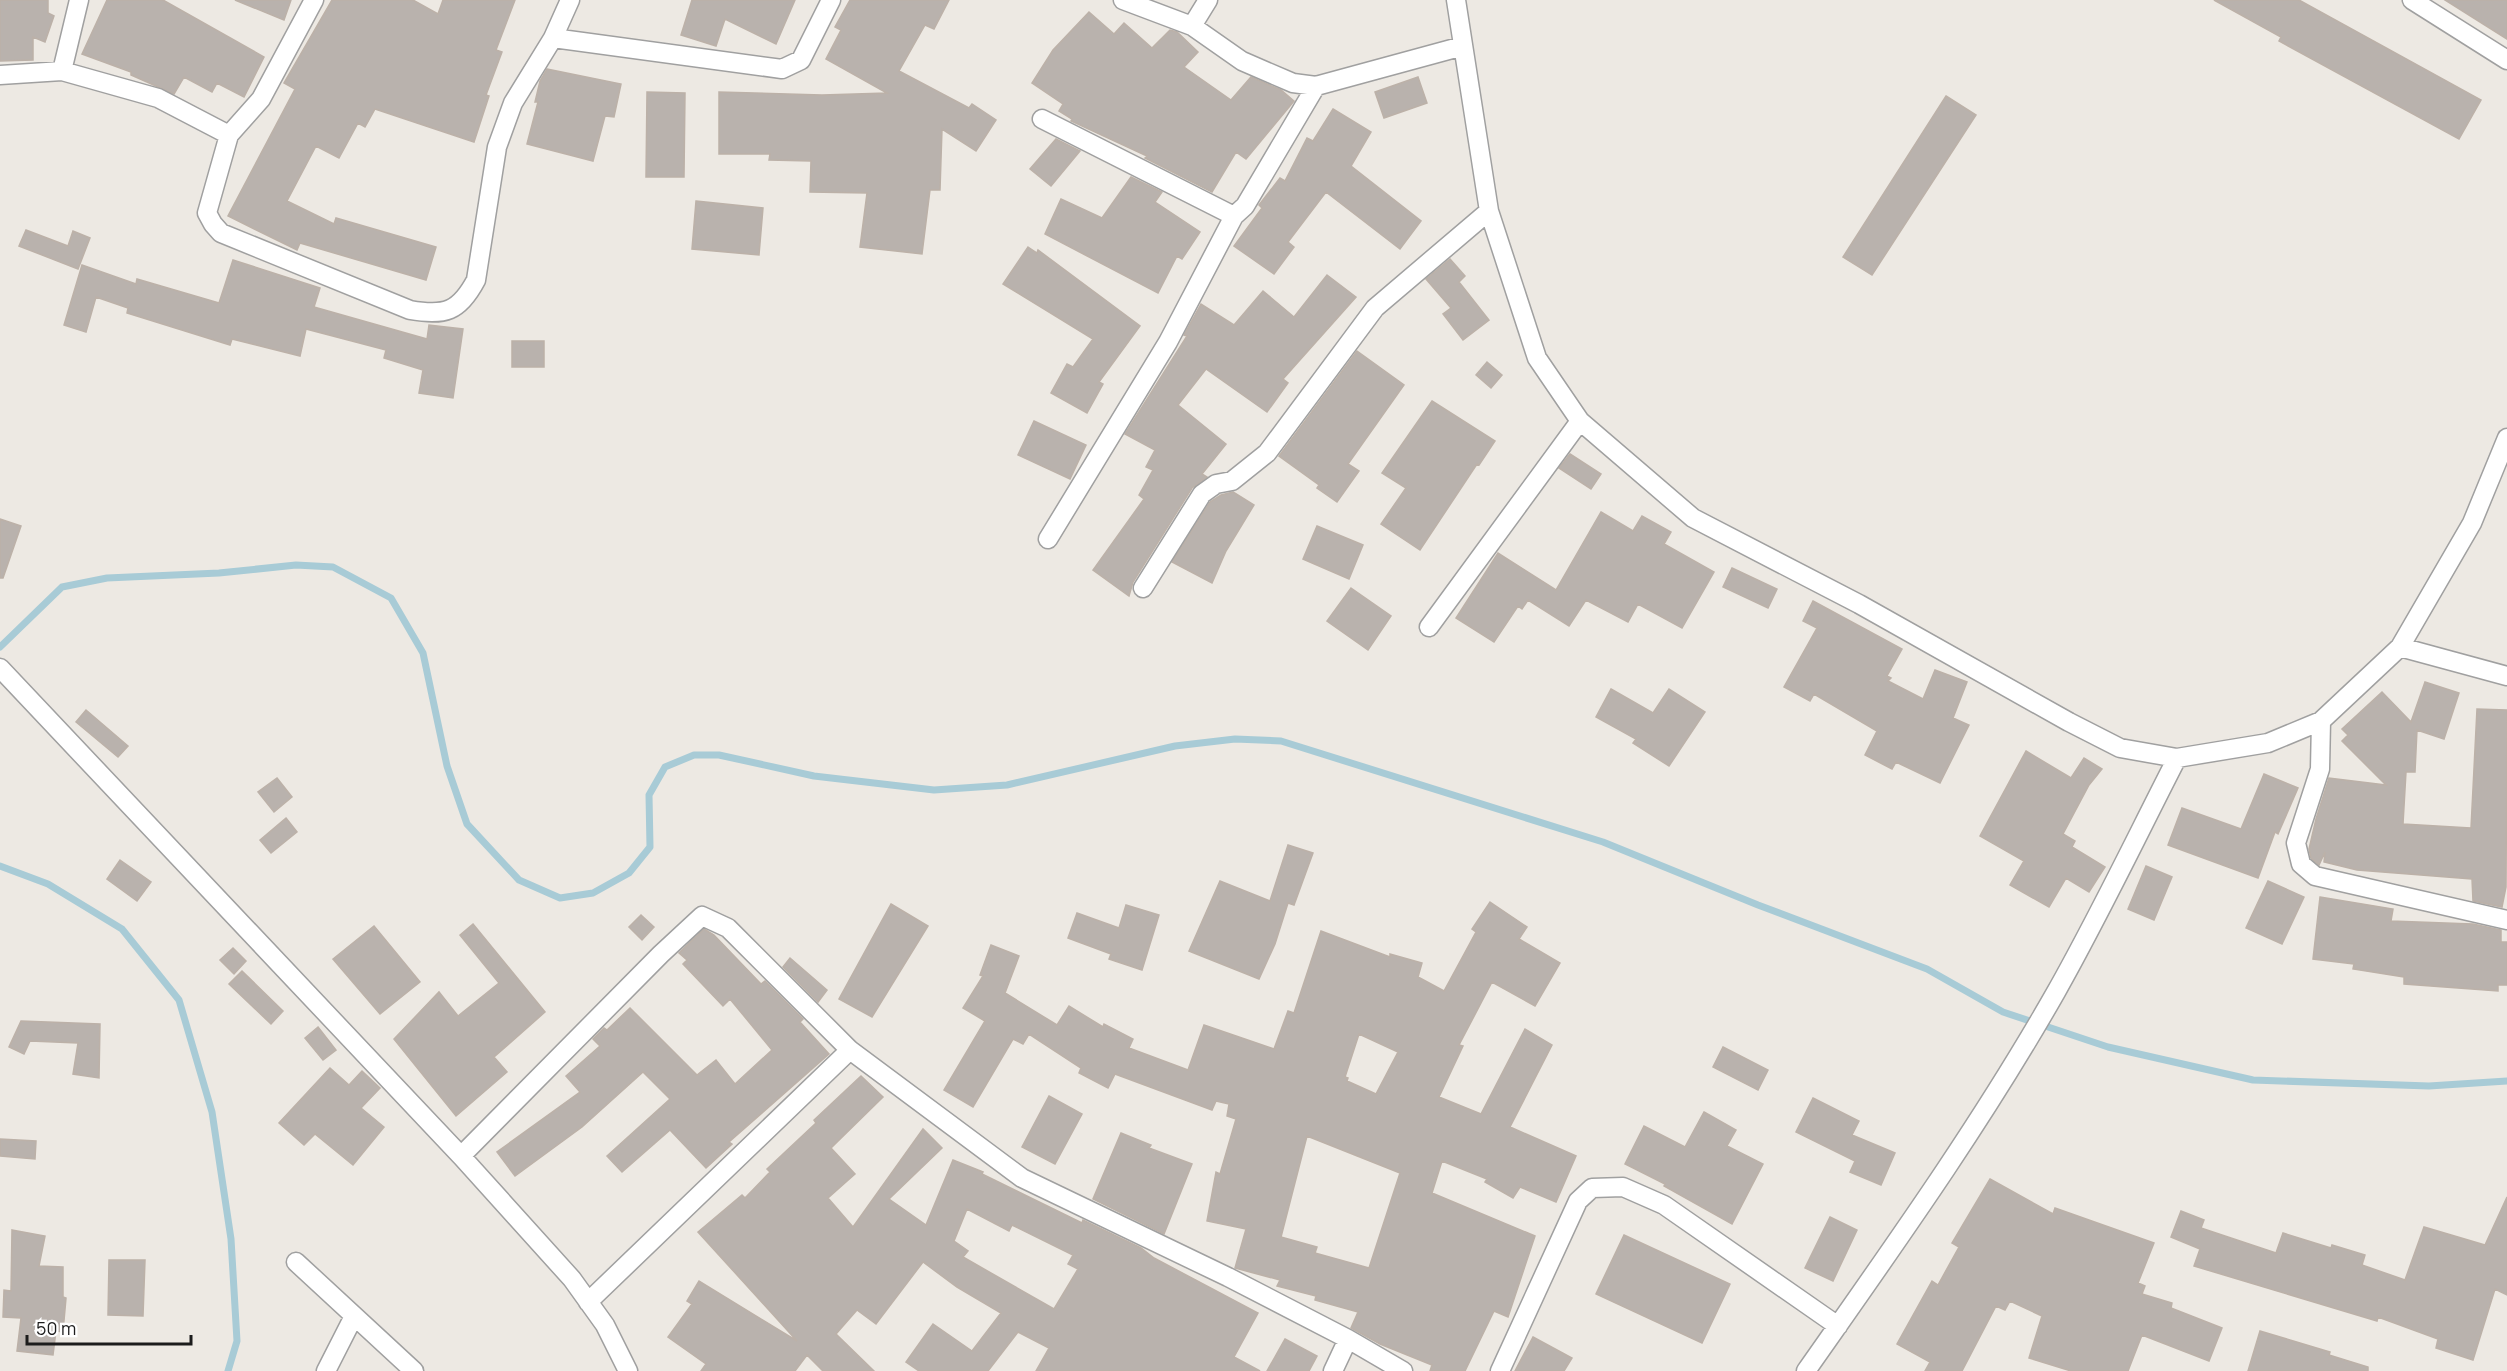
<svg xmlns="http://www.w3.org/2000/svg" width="2507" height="1371" viewBox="0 0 2507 1371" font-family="Manrope,sans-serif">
<rect width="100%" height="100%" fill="#ede9e3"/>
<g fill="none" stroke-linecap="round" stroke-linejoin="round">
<path stroke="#a8cbd6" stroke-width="7" d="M0,647L62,587L107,578L219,573L296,565L333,567L391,598L423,653L447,766L467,824L519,880L560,898L593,893L629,873L650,847L649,795L665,767L694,755H719L814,776L934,790L1007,785L1175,746L1235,739L1281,741L1603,842L1758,905L1927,969L2003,1012L2108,1047L2253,1080L2429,1086L2507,1081
M0,866L48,884L122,929L179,1000L212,1112L231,1239L237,1341L228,1371"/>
</g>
<path fill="#b9b2ad" stroke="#bcb1a8" stroke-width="1.5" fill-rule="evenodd" d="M0,0H48V13L54,16L45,42L33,37V60L0,61Z
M107,0H163L264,57L244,97L217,83L212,92L184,77L174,94L131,75V72L82,54Z
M235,0H291L284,20Z
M332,0H413L438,14L443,0H515L496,50L502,52L486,95L489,96L474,142L375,109L365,127L358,123L339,158L316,146L287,201L334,224L336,218L436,247L426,280L300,243L297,250L228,216L295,89L284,83Z
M692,0H795L776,44L725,19L716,46L681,35Z
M850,0H949L934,29L925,25L899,71L969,108L972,104L996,120L976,151L942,129L940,190H930L922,254L860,247L867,193L810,192L811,161L769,160L770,154H719V92L822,95L887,93L826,59L841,30L835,27Z
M2214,0H2299L2481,100L2459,139L2279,41L2281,37Z
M2445,0H2507V39Z
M1089,12L1114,34L1124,23L1152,48L1170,30L1177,32L1198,52L1184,67L1231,100L1251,77L1281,90L1294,101L1246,159L1236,152L1212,192L1145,158L1147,156L1071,121L1072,119L1059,111L1063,104L1032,83L1053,50Z
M547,69L621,84L614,117L605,116L593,161L527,144L538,102H535L540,81Z
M1418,77L1427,103L1384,118L1375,92Z
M647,92L685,93L684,177H646Z
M1946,96L1976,115L1872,275L1843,257Z
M1333,109L1371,132L1351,166L1421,221L1400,249L1326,192L1288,242L1294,247L1274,274L1234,246L1262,208L1259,205L1280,178L1285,181L1307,138L1313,141Z
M1056,139L1080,151L1051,186L1030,169Z
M1131,177L1162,192L1155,202L1200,232L1182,259L1177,256L1158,293L1045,234L1061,199L1102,218Z
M696,201L763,208L759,255L692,249Z
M26,230L68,246L73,231L90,238L78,269L19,246Z
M1028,247L1037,253L1038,250L1140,326L1099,382L1103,384L1087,413L1051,393L1067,364L1073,367L1093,339L1003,284Z
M1450,259L1465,276L1459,282L1489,320L1463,340L1443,314L1451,308L1426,279Z
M233,260L320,288L314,307L427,339L429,325L463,329L453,398L419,393L423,370L384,358L386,350L306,329L300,356L232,339L230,345L127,313L128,308L96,297L86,332L64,325L82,265L136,284L137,279L219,303Z
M1327,275L1356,297L1283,379L1288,383L1267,412L1206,369L1178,405L1226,444L1202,474L1207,477L1192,488L1133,582L1129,596L1093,570L1144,499L1139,495L1153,470L1146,467L1155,450L1125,434L1187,336L1184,335L1201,304L1234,325L1263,291L1294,317Z
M512,341H544V367H512Z
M1357,351L1404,385L1348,464L1359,471L1337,502L1317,488L1319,485L1279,456Z
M1487,362L1502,375L1491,388L1476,375Z
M1432,401L1495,441L1479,465L1477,464L1420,550L1381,524L1406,488L1382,473Z
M1034,421L1086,445L1070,479L1018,455Z
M1570,454L1601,474L1591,489L1559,468Z
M1233,492L1254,505L1226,551L1212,583L1172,562L1210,502L1221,495Z
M1601,512L1633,531L1642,516L1671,532L1664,544L1714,572L1682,628L1638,604L1628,622L1586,600L1569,626L1528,600L1522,609L1518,606L1494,642L1456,618L1498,553L1556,590Z
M0,519L21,526L3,578H0Z
M1317,526L1363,545L1349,579L1303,559Z
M1732,568L1777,589L1768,608L1723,587Z
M1351,588L1391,616L1368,650L1327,621Z
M1813,601L1902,649L1887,676L1891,678L1888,681L1923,699L1935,670L1967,682L1953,718L1969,725L1940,783L1896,762L1892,769L1865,755L1877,731L1814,694L1810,701L1784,687L1817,628L1803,621Z
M2425,682L2459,693L2444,739L2417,730L2415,772H2406L2403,824L2471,828L2477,709L2507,710L2506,887L2502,907L2473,901L2472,879L2357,870L2324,862L2325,852L2319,865L2311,858L2309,849L2316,819L2329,778L2386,785L2342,741L2348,735L2342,729L2382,692L2411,722Z
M1611,689L1653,713L1669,689L1705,712L1669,766L1633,743L1636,739L1596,717Z
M86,710L128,746L118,757L76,722Z
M2026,751L2071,778L2084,758L2102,769L2089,785L2063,834L2075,841L2072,847L2105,867L2089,892L2066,878L2049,907L2010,885L2024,861L1980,836Z
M2264,774L2298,788L2278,834L2275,832L2258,878L2168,845L2182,808L2241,829Z
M277,778L292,797L274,812L258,792Z
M286,818L297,832L271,853L260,840Z
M1288,845L1313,853L1294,905L1288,903L1275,944L1259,979L1189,951L1220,881L1270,901Z
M120,860L151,882L137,901L107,879Z
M2146,866L2172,877L2154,920L2128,909Z
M2268,881L2304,897L2282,944L2246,928Z
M2320,897L2393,909L2391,921L2473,924L2501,930V942H2507V985H2498V991L2404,984V977L2353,969L2354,964L2313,959Z
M1490,902L1527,927L1519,939L1560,963L1535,1006L1492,982L1459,1045L1463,1046L1439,1097L1481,1114L1525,1029L1552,1045L1510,1127L1576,1156L1556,1202L1520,1187L1513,1198L1485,1182L1487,1179L1442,1161L1432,1193L1535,1236L1508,1317L1494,1311L1465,1371H1430L1432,1365L1380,1344L1351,1328L1358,1312L1315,1300L1316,1296L1277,1286L1280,1280L1235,1268L1246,1229L1207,1221L1216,1172L1220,1174L1236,1119L1227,1116L1229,1104L1216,1101L1212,1110L1115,1074L1108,1088L1079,1073L1081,1068L1029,1034L1023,1044L1013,1039L973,1107L944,1090L985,1021L963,1008L983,976L980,975L991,945L1019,956L1005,993L1057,1025L1069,1006L1103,1027L1104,1024L1133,1039L1129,1048L1188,1070L1204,1025L1274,1049L1288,1011L1294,1013L1321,931L1390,957V954L1422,963L1418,977L1444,991L1476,932L1472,929ZM1359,1034L1398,1052L1376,1094L1347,1081L1348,1078L1345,1077ZM1307,1136L1400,1173L1369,1268L1315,1253L1317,1247L1281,1237Z
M891,904L928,926L872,1017L839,999Z
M1126,905L1159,915L1142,970L1109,959L1111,954L1068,938L1077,913L1119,928Z
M641,915L654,927L642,940L629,927Z
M473,924L545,1012L494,1057L507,1072L456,1116L394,1039L439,992L458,1016L499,983L460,935Z
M374,926L420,982L380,1014L333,959Z
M704,929L714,935L761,984L765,981L803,1019L800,1022L829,1054L729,1142L732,1144L706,1168L670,1130L622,1172L607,1156L670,1099L643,1072L582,1127L515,1176L497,1152L580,1092L566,1076L600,1046L593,1039L604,1028L607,1030L630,1008L697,1075L716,1060L735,1084L772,1050L730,999L723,1006L683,964L687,960L679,953Z
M233,948L246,961L234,974L220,960Z
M790,958L827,990L818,1002L783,967Z
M242,971L283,1011L271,1024L229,984Z
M21,1021L100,1024L99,1078L73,1074L78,1043L30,1041L24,1054L9,1047Z
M318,1027L336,1050L323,1060L305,1038Z
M1723,1047L1768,1070L1758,1090L1713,1067Z
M330,1068L349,1085L362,1071L380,1088L361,1108L384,1127L353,1165L315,1134L304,1145L279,1123Z
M861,1076L883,1097L831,1148L855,1174L828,1198L853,1227L923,1129L942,1148L889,1199L926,1225L953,1160L983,1172L982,1174L1082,1223L1083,1220L1141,1248L1154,1258L1258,1313L1234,1357L1260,1371H1036L1049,1348L1018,1332L988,1371H919L906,1362L933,1324L972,1351L1001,1313L957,1287L923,1262L876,1324L857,1310L836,1334L874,1371H823L807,1355L795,1371H701L706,1364L668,1337L692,1304L687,1301L699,1281L797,1341L698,1232L742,1195L745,1198L770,1172L767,1169L816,1123L814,1120ZM967,1209L1009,1231L1012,1225L1073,1255L1068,1264L1078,1269L1054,1309L963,1257L968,1251L954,1241Z
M1049,1096L1082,1114L1055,1164L1022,1147Z
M1813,1098L1859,1121L1852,1135L1895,1153L1881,1185L1850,1172L1855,1161L1796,1132Z
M1704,1112L1736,1130L1727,1146L1763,1164L1732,1224L1664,1186L1665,1184L1625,1164L1644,1126L1685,1147Z
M1121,1133L1151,1145L1149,1148L1192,1164L1164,1234L1093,1199Z
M0,1139L36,1141L35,1159L0,1156Z
M1990,1179L2053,1214L2055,1208L2154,1243L2138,1283L2145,1286L2142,1294L2172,1303L2171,1308L2222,1328L2209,1361L2142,1335L2128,1371H2071L2029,1358L2042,1316L2010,1301L2005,1310L1996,1306L1962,1371H1925L1930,1362L1897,1344L1932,1281L1938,1285L1959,1247L1952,1243Z
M2507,1197V1295L2495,1289L2473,1360L2436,1348L2438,1339L2378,1317L2377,1321L2194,1266L2200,1249L2171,1237L2181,1211L2204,1220L2201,1228L2276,1253L2283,1233L2331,1248L2332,1245L2365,1255L2362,1265L2405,1280L2424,1227L2485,1245Z
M1830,1217L1857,1230L1833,1281L1805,1268Z
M12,1230L45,1236L39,1266L63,1267V1297L66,1298L63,1332L56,1331L53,1355L17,1351L21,1318L3,1317L4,1290L11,1291Z
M1624,1235L1730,1284L1702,1343L1596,1294Z
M109,1260H145L143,1316L108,1315Z
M2260,1331L2330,1352L2329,1355L2368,1367V1371H2248Z
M1533,1337L1572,1358L1564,1371H1515Z
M1285,1339L1317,1356L1309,1371H1267Z"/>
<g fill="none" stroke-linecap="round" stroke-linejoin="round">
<defs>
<path id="street" d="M314,0L261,99L229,135L207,213L213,224L221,233L410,310C445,316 459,312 476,280L497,147L513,103L553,38L570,0
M1123,0L1192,26L1242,61L1293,83L1316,86L1463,46
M1456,0L1489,211L1537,358L1580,421L1693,518L1859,604L2069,722L2120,748L2177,758L2268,743L2321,721L2400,647L2472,523L2507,438
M2412,0L2507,60
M1192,26L1208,0
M553,38L782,69L801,60L831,0
M62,71L79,0
M0,75L62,71L158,98L229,135
M1042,119L1234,216
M1048,539L1168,342L1234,216L1245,206L1316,86
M1143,588L1202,494L1216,484L1232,481L1267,453L1375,308L1489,211
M1429,627L1580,421
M2400,647L2507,676
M0,668L461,1156L572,1279L605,1325L628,1371
M2321,721L2320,769L2296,843L2301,864L2315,876L2507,920
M461,1156L661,954L702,916L728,928L850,1050L1022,1178L1228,1277L1348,1339L1403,1371
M296,1262L414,1371
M588,1302L850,1050
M326,1371L354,1316
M1333,1371L1348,1339
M1500,1371L1578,1201L1592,1188L1623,1187L1664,1205L1838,1326
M1806,1371C1893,1247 1981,1124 2056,992C2099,916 2137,836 2177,758"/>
</defs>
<use href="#street" stroke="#a0a0a0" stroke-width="21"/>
<use href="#street" stroke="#fff" stroke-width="18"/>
</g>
<path d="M27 1335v9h164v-9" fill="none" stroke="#1c1c1c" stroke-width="3"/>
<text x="36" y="1335" font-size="18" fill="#1c1c1c" stroke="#ffffff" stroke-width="4.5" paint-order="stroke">50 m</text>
</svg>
